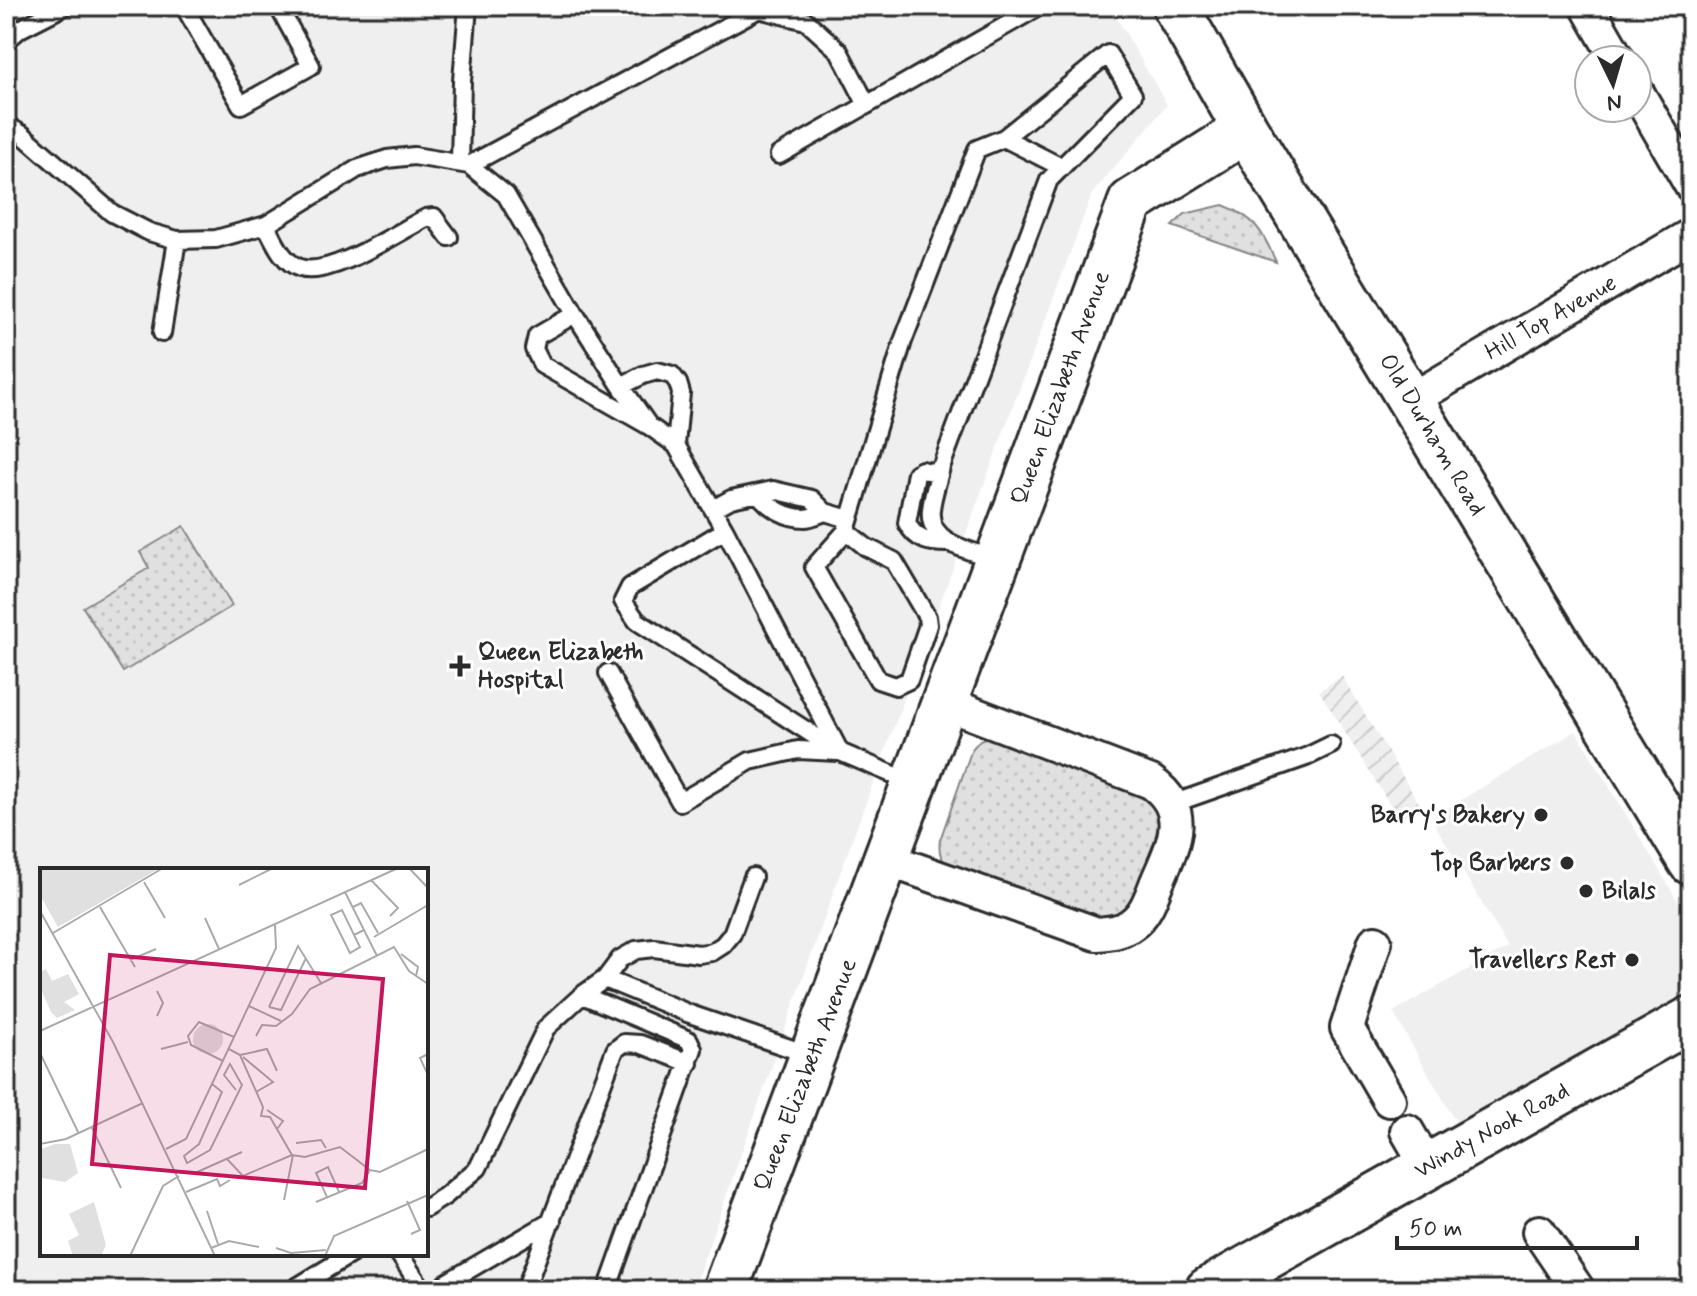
<svg xmlns="http://www.w3.org/2000/svg" width="1697" height="1296" viewBox="0 0 1697 1296" font-family="Mynerve,sans-serif">
<defs>
<pattern id="industrial-furrows" width="10" height="10" patternUnits="userSpaceOnUse" patternTransform="scale(2)"><rect width="10" height="10" fill="#efefef"/><path d="M-1 1l2-2M0 10L10 0M9 11l2-2" fill="none" stroke="#cdcdcd"/></pattern>
<pattern id="grass-dots" width="8" height="8" patternUnits="userSpaceOnUse" patternTransform="scale(2)"><rect width="8" height="8" fill="#e0e0e0"/><path d="M2 2h.1M6 6h.1" fill="none" stroke="#c0c0c0" stroke-width="1.8" stroke-linecap="round"/></pattern>
</defs>
<rect width="100%" height="100%" fill="#fff"/>
<filter id="ink" filterUnits="userSpaceOnUse"><feTurbulence type="fractalNoise" baseFrequency=".0125" numOctaves="2"/><feDisplacementMap in="SourceGraphic" scale="16" xChannelSelector="R" yChannelSelector="G"/><feConvolveMatrix kernelMatrix="1 2 1 2 8 2 1 2 1" color-interpolation-filters="sRGB"/></filter>
<g filter="url(#ink)">
<path fill="#efefef" fill-rule="evenodd" d="M6,6H1110L1167,105L1092,194L853,837L693,1290H6ZM42,870H426V1254H42Z
M1576,731L1691,923V995L1461,1131L1393,1012L1508,947L1431,818Z"/>
<path fill="url(#industrial-furrows)" d="M1342,676L1420,805L1399,819L1319,691Z"/>
<path fill="url(#grass-dots)" stroke="#868686" stroke-width="2" d="M1223,205C1255,217 1263,232 1276,262L1172,226L1185,214Z
M184,526L232,606L123,672L83,607L149,568L140,552Z
M992,735L1147,793L1164,819L1137,906L1108,922L950,868C941,859 938,853 940,840L972,749L980,740Z"/>
<g fill="none" stroke-linecap="round" stroke-linejoin="round">
<defs>
<path id="lane" d="M184,6L241,105L311,66L278,6
M6,41L20,29L65,6
M6,125L23,135L112,213L149,232L177,240L216,239L266,225L357,169L387,159L414,156L469,165L506,195L575,314L621,386L643,375L657,371L672,375L678,383L681,393L676,445L725,530L840,752L913,783
M1004,138L1061,167
M779,155L1040,6
M460,162L462,81L468,6
M469,165L759,9L806,21L839,51L867,105
M266,225C274,240 282,262 300,268C330,278 398,232 426,218L434,217L449,237
M575,314L537,336L534,349L542,365L649,426
M162,333L177,240
M621,386L649,426L676,445
M941,467L933,472L922,470L916,473L907,523C916,541 930,543 948,543
M759,494C769,508 787,518 805,518C811,518 819,514 825,512
M713,509L731,499L773,490L812,499L825,512L849,519
M725,530L630,587L623,601L637,621L838,751
M846,531L866,547L894,561L927,617L928,625L909,680L896,686L878,680L814,567L846,531L903,341L977,149L1004,138L1108,54L1133,95L1049,180L941,467C938,481 932,496 931,510C927,544 972,551 996,559
M608,673L680,802L750,761L798,750L838,752
M1172,804L1306,757L1331,745
M605,979L690,1014L810,1055
M582,995L689,1040L693,1049L607,1290
M426,1208L445,1196L478,1168L546,1028L582,995L605,979L620,959L636,950L654,948L699,954L712,952L723,945L732,934L753,877
M399,1254L423,1290
M446,1283L552,1221
M292,1290L351,1254
M525,1290L615,1050L624,1043L640,1044L689,1063"/>
<path id="street" d="M1587,6L1618,60
M1637,92L1691,185
M1411,400L1691,235
M886,859L1097,934C1110,933 1122,932 1132,924C1146,914 1151,897 1157,882C1173,845 1192,811 1151,782L945,703
M1375,942L1347,1028L1389,1100
M1407,1131L1428,1167
M1539,1232L1578,1290"/>
<path id="secondary" d="M1175,6L1246,130L1691,862
M725,1290L1131,202L1246,130
M1208,1290L1691,1019"/>
</defs>
<use href="#lane" stroke="#2b2b2b" stroke-width="22"/>
<use href="#street" stroke="#2b2b2b" stroke-width="38"/>
<use href="#secondary" stroke="#2b2b2b" stroke-width="50"/>
<use href="#lane" stroke="#fff" stroke-width="16"/>
<use href="#street" stroke="#fff" stroke-width="32"/>
<use href="#secondary" stroke="#fff" stroke-width="44"/>
</g>
</g>
<g fill="#2b2b2b" stroke="#fff" stroke-width="3">
<path d="M456 654h8v8h8v8h-8v8h-8v-8h-8v-8h8z"/>
<circle cx="1541" cy="815" r="8"/>
<circle cx="1567" cy="863" r="8"/>
<circle cx="1586" cy="891" r="8"/>
<circle cx="1632" cy="960" r="8"/>
</g>
<g text-anchor="middle" dominant-baseline="central" stroke-width="6" stroke-linejoin="round" paint-order="stroke">
<g font-size="24" fill="#2b2b2b" stroke="#fff">
<text transform="translate(1551 318) rotate(-30)">Hill Top Avenue</text>
<text transform="translate(1061 388) rotate(-70)">Queen Elizabeth Avenue</text>
<text transform="translate(1432 435) rotate(59)">Old Durham Road</text>
<text transform="translate(806 1075) rotate(-69)">Queen Elizabeth Avenue</text>
<text transform="translate(1492 1131) rotate(-29)">Windy Nook Road</text>
</g>
<g font-size="24" font-weight="bold" fill="#2b2b2b" stroke="#fff" text-anchor="end">
<text x="478" y="652" text-anchor="start">Queen Elizabeth<tspan x="478" dy="28">Hospital</tspan></text>
<text x="1525" y="815">Barry's Bakery</text>
<text x="1551" y="863">Top Barbers</text>
<text x="1602" y="891" text-anchor="start">Bilals</text>
<text x="1616" y="960">Travellers Rest</text>
</g>
</g>
<g transform="translate(40 868)">
<rect width="388" height="388" fill="#fff"/>
<path d="M0,0H120L18,59L0,27ZM6,101L12,113L28,106L39,126L24,134L35,142L17,150L11,144L0,119V104ZM153 171a15 15 0 1 1 30 0a15 15 0 1 1-30 0ZM15,276H30L38,305L25,314L2,310L1,281ZM54,334L66,377L61,388H33L28,373L39,367L29,346Z" fill="#e0e0e0"/>
<path fill="none" stroke="#aaa" stroke-width="2" d="M369,0L388,20M331,12L358,40L350,48M104,14L125,50M199,17L233,0M305,24L337,88M60,39L95,99M313,39L321,35L338,65M0,43L73,174L175,388M165,50L179,81M13,65L123,0M314,67L320,79L310,85L291,47L302,42L314,67L324,62M334,69L388,37M361,86L378,99L376,108M90,92L116,81M117,123L123,135L117,148M209,138L241,153M229,139L258,78L281,115M229,139L241,142L266,90M0,163L358,0M216,168L222,157L236,158L252,146L270,121L354,79L369,103L388,116M121,181L148,174M189,181L200,187L223,239L221,248L230,249L252,287L265,289L300,279L330,302L340,304L388,281M0,185L39,266M200,187L227,181L237,203M203,189L233,214L216,224M183,193L151,177L148,168L159,154L194,169M387,205L380,190L388,186M172,216L182,224L159,276L144,288L147,295L170,282L202,217L190,196L184,207L196,222M227,242L243,253L237,261M52,260L81,320M256,275L281,272L286,280M0,276L26,271L103,235M126,281L146,271L236,80L235,57M187,291L203,308L252,287M155,305L202,284M146,324L177,311L180,318L190,312M287,329L276,305L288,299L299,324M244,332L253,287M367,333L380,362L371,366M276,334L322,315L330,302M167,343L178,376M171,380L189,373L219,379M236,380L251,385L286,382M90,388L123,318L139,308M285,388L294,368L388,327"/>
<path fill="#c2185b" fill-opacity="0.15" stroke="#c2185b" stroke-width="4" d="M70,87L343,111L325,320L52,296Z"/>
<rect width="388" height="388" fill="none" stroke="#2b2b2b" stroke-width="4"/>
</g>
<rect width="1697" height="1296" fill="none" stroke="#fff" stroke-width="32"/>
<rect x="16" y="16" width="1665" height="1264" fill="none" stroke="#2b2b2b" stroke-width="3" filter="url(#ink)"/>
<g transform="translate(1613 84) rotate(175)"><circle r="38" fill="#ffffff" stroke="#aaaaaa" stroke-width="2"/>
<path d="M0-6L14 30L0 20L-14 30Z" fill="#2b2b2b"/>
<text y="-12" font-size="22" font-weight="bold" text-anchor="middle" fill="#2b2b2b">N</text>
</g>
<path d="M1397 1236v12h240v-12" fill="none" stroke="#2b2b2b" stroke-width="4"/>
<text x="1409" y="1236" font-size="24" fill="#2b2b2b" stroke="#ffffff" stroke-width="6" paint-order="stroke">50 m</text>
</svg>
